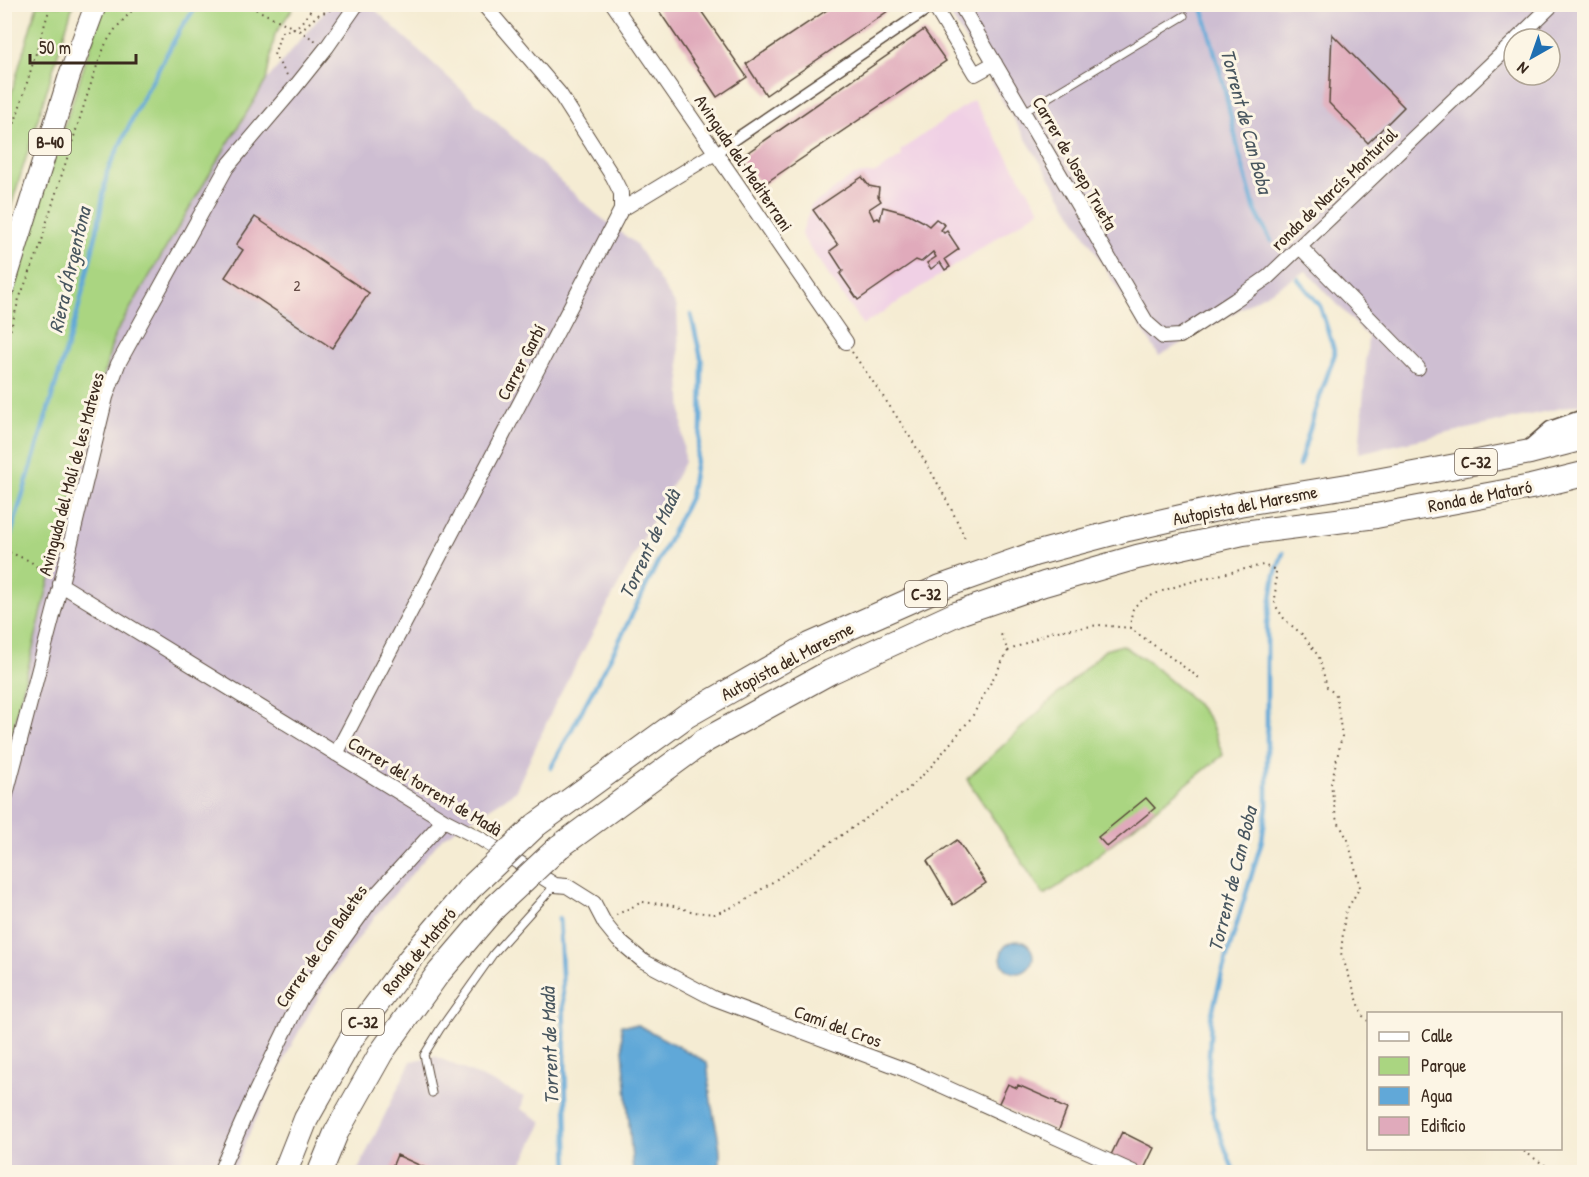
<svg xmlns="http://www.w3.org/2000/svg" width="1589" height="1177" viewBox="0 0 1589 1177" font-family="'Patrick Hand',sans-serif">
<rect width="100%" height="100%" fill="#fcf5e5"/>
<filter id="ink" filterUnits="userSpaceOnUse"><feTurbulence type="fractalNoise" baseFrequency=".0167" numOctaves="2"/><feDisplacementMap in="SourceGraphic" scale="12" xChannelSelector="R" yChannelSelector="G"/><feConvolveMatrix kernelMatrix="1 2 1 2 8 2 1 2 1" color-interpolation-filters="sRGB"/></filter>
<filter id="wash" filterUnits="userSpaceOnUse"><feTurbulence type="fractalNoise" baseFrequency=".008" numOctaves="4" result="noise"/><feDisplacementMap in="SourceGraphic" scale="24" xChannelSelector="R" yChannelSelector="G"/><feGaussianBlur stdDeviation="1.35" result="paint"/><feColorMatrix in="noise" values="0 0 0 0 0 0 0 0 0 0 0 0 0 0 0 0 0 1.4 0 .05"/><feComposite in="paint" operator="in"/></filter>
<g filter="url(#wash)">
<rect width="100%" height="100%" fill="#f5ecd3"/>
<path fill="#f0d0e5" d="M973,100L1040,210L863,325L801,235L811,206L854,175L875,173L902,156L900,151Z"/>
<path fill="#cebed2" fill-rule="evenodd" d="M330,5H370L596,214L635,243L677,307L684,462L555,704L515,792L443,837L369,924L328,980L293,1042L246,1140L234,1172H5V762L47,590L114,336L212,170L266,81Z
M944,5H1584V403L1359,453L1368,337L1306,271L1159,356ZM1514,39H1550V75H1514Z
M435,1056L524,1097L521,1109L543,1122L518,1172H357L411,1061Z"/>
<path fill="#aad581" stroke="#728050" stroke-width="1.5" d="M37,5H73L5,226V115Z
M104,5H295L275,34L266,81L212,170L114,336L47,590L5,762V318L31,228Z
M1122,645L1150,663L1194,701L1209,719L1223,755L1059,886L1044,895L967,779L1105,650Z"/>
<path fill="#61a8d8" stroke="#4e697b" stroke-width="1.5" d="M1001 957a16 16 0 1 1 32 0a16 16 0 1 1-32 0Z
M621,1025H638L707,1062C709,1075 709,1088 711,1101C715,1126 723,1146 719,1172H633Z"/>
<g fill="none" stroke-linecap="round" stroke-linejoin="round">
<path stroke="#61a8d8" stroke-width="4.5" d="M1201,4L1223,82L1239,153L1255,210L1271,241
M1298,279L1320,306L1335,353L1315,411L1299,466
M4,557L78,310L97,231L107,172L141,101L181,28L198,4
M551,768L617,645L690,497L701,430L702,362L691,315
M559,918C565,1003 565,1088 568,1172
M1234,1172L1214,1118L1208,1075L1211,1017L1222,973L1262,840L1267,806V623L1275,575L1283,553"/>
</g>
<g id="blocks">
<path fill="#e0aabb" d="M836,4H898L766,95L746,64Z
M655,5H697L747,77L717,97Z
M924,30L946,61L761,186L741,157Z
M1332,34L1404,107L1368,143L1329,103Z
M862,177L869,186L879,188L878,196L881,201L869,209L874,220L878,218L880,220L883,207L909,214L922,221L929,226L936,219L945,225L941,230L944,233L947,231L959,249L945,259L950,267L945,270L940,262L931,269L927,263L936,257L933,252L921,262L916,260L858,300L840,274L843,271L830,251L838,245L813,210Z
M255,217L369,293L332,348L225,277L243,250L236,245Z
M1146,798L1155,808L1107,847L1098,837Z
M957,840L986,883L953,905L927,861Z
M1008,1084L1017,1088L1018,1085L1057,1102L1056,1104L1067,1109L1058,1132L998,1105Z
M1122,1132L1154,1148L1143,1171L1122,1161L1110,1157Z
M397,1155L434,1172H390Z"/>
</g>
</g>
<g filter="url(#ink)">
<use href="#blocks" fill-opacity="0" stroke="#574739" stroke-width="1.5"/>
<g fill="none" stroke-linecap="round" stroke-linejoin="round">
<defs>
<path id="service" d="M1024,112L1184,16
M432,1093L424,1055L440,1029L494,953L555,885"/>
<path id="pedestrian" d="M715,153L933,5"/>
<path id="minor" d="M613,4L846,342
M933,4L975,74L995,63
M960,4L1147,323L1163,337L1180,336L1235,300L1268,277L1514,42
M1517,39L1553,4
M621,210L715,153
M1300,247L1418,368
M60,584L444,820L481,839L555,885L567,886L594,903L605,924L618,940L643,961L713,998L914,1073L1133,1172
M336,754L621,210V193L613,177L560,94L483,4
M4,802L56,604L106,397L118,364L227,167L295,87L327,47L357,4
M220,1172L256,1091L301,998L373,898L444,820"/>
<path id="primary" d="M4,287L70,74L96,4"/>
<path id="trunk" d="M1530,452L1553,432L1584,421"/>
<path id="motorway" d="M536,825L686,716L810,645L941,587L1034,554L1128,529L1239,504L1366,483L1530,452L1584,438
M559,847L704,741L830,672L956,614L1044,584L1137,557L1243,533L1376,516L1531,487L1584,474
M285,1172L306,1119L353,1036L410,959L469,889
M320,1172L336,1133L381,1053L437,975L494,908"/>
</defs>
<use href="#service" stroke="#574739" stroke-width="9"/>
<use href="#pedestrian" stroke="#574739" stroke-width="13"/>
<use href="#minor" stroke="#574739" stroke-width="16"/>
<use href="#primary" stroke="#574739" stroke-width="23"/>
<use href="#trunk" stroke="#574739" stroke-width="25"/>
<use href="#motorway" stroke="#574739" stroke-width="26"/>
<path stroke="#574739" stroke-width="2" stroke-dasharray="1.5 4.5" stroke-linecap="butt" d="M245,4L300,31L316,41
M300,31L318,15L337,7
M287,75L274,55L281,32C305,27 301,19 317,4
M4,158L51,4
M852,352C895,413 937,473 966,541
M4,353L19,299L41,245L47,221L95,71L106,43L116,28L138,4
M4,550L30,561L43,572
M1130,628C1131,622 1131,614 1133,609C1145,588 1238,571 1263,565L1276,570L1275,605L1285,620L1303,635L1319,657L1327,687L1336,695L1342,736L1331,784L1336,818L1348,840L1360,887L1345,913L1341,953L1363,1016L1368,1021
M1008,651L1050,632L1099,625L1130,628L1202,680
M616,915L642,902L670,905L694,912L715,914L740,904L905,792L929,769L972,717L1008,651L1000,632
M1519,1148L1546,1166L1551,1172"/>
<use href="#service" stroke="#fff" stroke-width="7"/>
<use href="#pedestrian" stroke="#fff" stroke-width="10"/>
<use href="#minor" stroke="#fff" stroke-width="14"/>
<use href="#primary" stroke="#fff" stroke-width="21"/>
<use href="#trunk" stroke="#fff" stroke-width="22"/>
<use href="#motorway" stroke="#fff" stroke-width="24"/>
<defs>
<path id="motorway-bridge" d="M469,889L536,825
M494,908L559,847"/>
</defs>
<use href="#motorway-bridge" stroke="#574739" stroke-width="26" stroke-linecap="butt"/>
<use href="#motorway-bridge" stroke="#fff" stroke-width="24"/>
</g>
</g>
<g text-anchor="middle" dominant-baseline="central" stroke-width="6" stroke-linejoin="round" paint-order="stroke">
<g font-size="15" fill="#644a45">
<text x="297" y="285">2</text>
</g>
<g fill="#fcf5e5" stroke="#75675a" stroke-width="1.5">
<rect x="29" y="129" width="42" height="26" rx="4.5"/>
<rect x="1455" y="449" width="42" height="26" rx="4.5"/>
<rect x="905" y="581" width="42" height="26" rx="4.5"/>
<rect x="342" y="1009" width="42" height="26" rx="4.5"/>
</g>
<g font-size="16" font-weight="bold" fill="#3b2a1e">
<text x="50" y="142">B-40</text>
<text x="1476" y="462">C-32</text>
<text x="926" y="594">C-32</text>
<text x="363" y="1022">C-32</text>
</g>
<g font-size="18" fill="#3b2a1e" stroke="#fcf5e5">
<text transform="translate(744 163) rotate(56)">Avinguda del Mediterrani</text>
<text transform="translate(1075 163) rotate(60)">Carrer de Josep Trueta</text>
<text transform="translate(1334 189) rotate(-44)">ronda de Narcís Monturiol</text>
<text transform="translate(521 362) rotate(-62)">Carrer Garbí</text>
<text transform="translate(71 474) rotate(-75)">Avinguda del Molí de les Mateves</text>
<text transform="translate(1480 496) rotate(-11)">Ronda de Mataró</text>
<text transform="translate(1245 505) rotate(-11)">Autopista del Maresme</text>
<text transform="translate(787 661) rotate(-28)">Autopista del Maresme</text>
<text transform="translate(425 786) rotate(31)">Carrer del torrent de Madà</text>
<text transform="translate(321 946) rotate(-55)">Carrer de Can Baletes</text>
<text transform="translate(419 951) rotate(-51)">Ronda de Mataró</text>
<text transform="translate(838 1026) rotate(20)">Camí del Cros</text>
</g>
<g font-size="20" font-style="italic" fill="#48565f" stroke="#fcf5e5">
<text transform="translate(1247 121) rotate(75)">Torrent de Can Boba</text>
<text transform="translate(69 270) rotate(-77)">Riera d'Argentona</text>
<text transform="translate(649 544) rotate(-65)">Torrent de Madà</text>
<text transform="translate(1232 879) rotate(-76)">Torrent de Can Boba</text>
<text transform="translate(549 1046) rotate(-92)">Torrent de Madà</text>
</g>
</g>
<rect width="1589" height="1177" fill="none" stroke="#fcf5e5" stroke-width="24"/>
<rect x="1367" y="1012" width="195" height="138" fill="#fcf5e5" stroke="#afa495" stroke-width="1.5"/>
<rect x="1379" y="1032" width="30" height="9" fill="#ffffff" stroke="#afa495" stroke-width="1.5"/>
<text x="1421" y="1042" font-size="18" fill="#3b2a1e">Calle</text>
<rect x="1379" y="1057" width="30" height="18" fill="#aad581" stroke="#afa495" stroke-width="1.5"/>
<text x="1421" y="1072" font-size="18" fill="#3b2a1e">Parque</text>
<rect x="1379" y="1087" width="30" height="18" fill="#61a8d8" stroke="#afa495" stroke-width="1.5"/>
<text x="1421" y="1102" font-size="18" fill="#3b2a1e">Agua</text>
<rect x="1379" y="1117" width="30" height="18" fill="#e0aabb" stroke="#afa495" stroke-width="1.5"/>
<text x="1421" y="1132" font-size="18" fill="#3b2a1e">Edificio</text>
<g transform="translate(1532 57) rotate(220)"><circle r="28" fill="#fcf5e5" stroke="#afa495" stroke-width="1.5"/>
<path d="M0-4.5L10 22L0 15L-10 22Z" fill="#1f6fb2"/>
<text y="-9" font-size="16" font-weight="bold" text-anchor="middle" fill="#3b2a1e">N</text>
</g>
<path d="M30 54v9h106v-9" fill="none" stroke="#3b2a1e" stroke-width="3"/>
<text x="39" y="54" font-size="18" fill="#3b2a1e" stroke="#fcf5e5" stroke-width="4.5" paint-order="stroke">50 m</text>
</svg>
